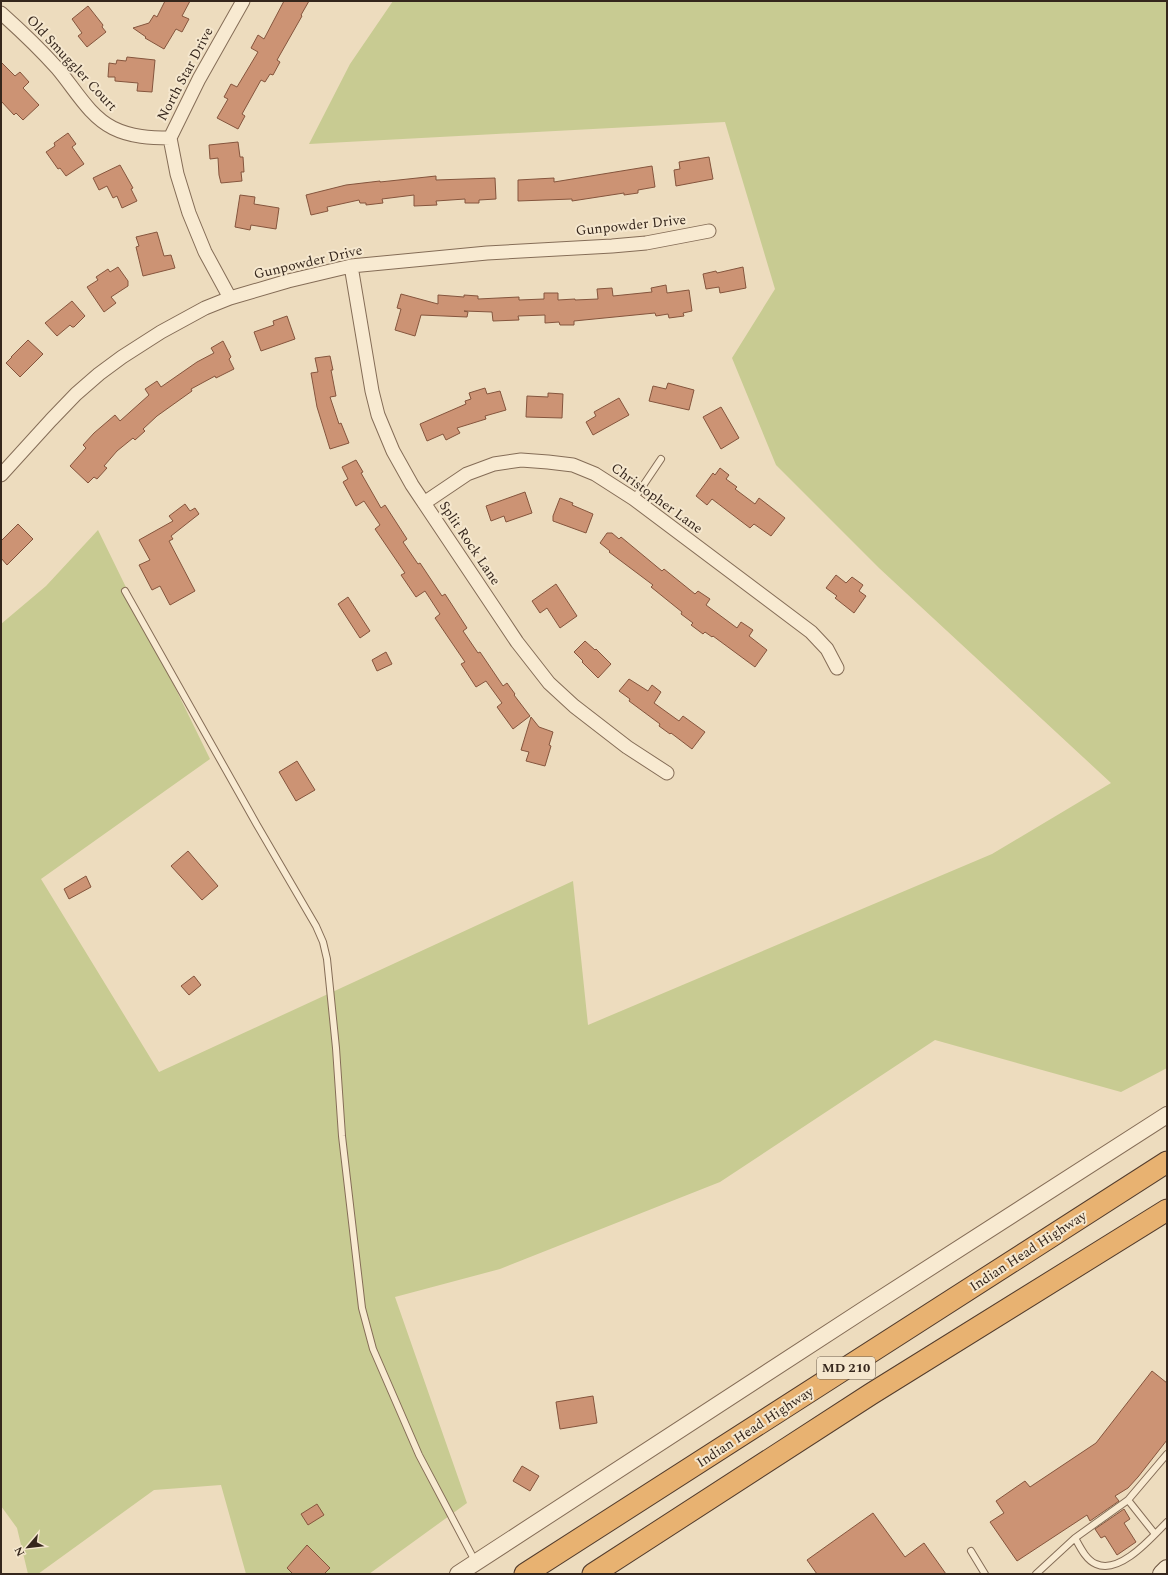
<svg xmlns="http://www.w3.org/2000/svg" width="1168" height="1575" viewBox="0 0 1168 1575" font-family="Spectral,serif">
<rect width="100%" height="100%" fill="#eddcbe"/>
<path fill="#c8cb92" d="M393,1H1167V1068L1121,1092L935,1040L720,1182L500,1269L395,1297L467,1503L369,1574H246L221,1485L154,1490L38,1574H28L17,1528L1,1506V624L46,586L98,530L210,759L41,879L159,1072L573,881L588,1025L992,854L1111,783L879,568L776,465L732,358L775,289L725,122L309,144L350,64Z"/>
<path fill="#cc9374" stroke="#85553d" d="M165,1H190L182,16L189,19L182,32L176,29L164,49L145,38L146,37L133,28L149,23L154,15L157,17Z
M284,1H309L301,15L302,16L277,60L280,62L273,75L270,74L265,82L261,80L242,114L245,116L238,129L217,118L228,99L224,97L231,84L237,87L258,52L251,48L258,35L264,39Z
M88,6L103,25L102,27L106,32L87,47L78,36L82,33L72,19Z
M127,57L155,60L152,92L137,91L138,83L115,81V77H108L109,63L116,64L117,60L126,61Z
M1,62L15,76L20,72L29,82L23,88L39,105L23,120L16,113L14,115L1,101Z
M68,133L76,144L72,147L84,164L66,176L60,168L58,169L46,152L55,146L54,143Z
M238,142L240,157H243L244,172H241L242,181L221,183L219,175L218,158L210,159L209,145Z
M709,157L713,179L676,186L674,170L680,169L679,162Z
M120,165L133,188L131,189L137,201L122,208L117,196L113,198L107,186L99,190L93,178Z
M652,166L655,187L638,190V193L624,195V193L572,201V199L518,201V180L554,178V182Z
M436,176V180L495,178L496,199L479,200V203H465V199L436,201L437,205L414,206V195L382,199L383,203L366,205V203H360L359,200L327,207L328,211L311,215L306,195L346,185L380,181V182Z
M240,195L255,197L254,204L279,208L276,229L251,225L250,230L235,227Z
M157,232L164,256L171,255L175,268L143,276L136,247L139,246L136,237Z
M118,267L128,281V286L111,297L116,303L104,312L87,287L98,280L96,277L108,269L110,272Z
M743,267L746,288L720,293L719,287L706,289L703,274L716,271L717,273Z
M666,285L667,293L689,290L692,311L683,313L684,316L669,318L668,314L656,316L655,313L584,320L574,321V325H560L559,322L545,323V315L518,316L519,320L493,321L492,312L464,311L468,312L467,317L421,315L415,336L395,330L401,309L397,308L401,294L438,304V295L464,297V295L478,296V299L519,297V300L544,299V293H558V300L575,299V300L598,299L597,289L612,288L613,296L652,292L651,288Z
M72,301L85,316L74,327H72L70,325L57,336L45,323Z
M287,316L295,339L261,351L254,332L274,325L273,321Z
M28,340L43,354L20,377L6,363L12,357H11Z
M223,341L231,357L229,359L234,369L216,378L215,376L191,389L192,391L157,416L143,429L145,431L135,440L133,438L117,451L104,466L107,468L97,479L94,477L88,483L70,466L86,448L83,445L94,433L115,415L120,421L149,395L145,389L157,381L161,387L197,362L214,353L211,348Z
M330,356L333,370H331L336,396L330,397L339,424L341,423L349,443L330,449L317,407L311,373L318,372L315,358Z
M668,383L694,390L689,410L649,401L653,386L666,389Z
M485,388L487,394L500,391L506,410L485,416L486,419L457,428L460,433L446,440L443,434L427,441L420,424L466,404L465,401L471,399L469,393Z
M548,393L563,394L562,418L526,417L527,396L548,397Z
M619,398L629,415L593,435L586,422L596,416L594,412Z
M721,407L739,438L721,449L703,417Z
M356,460L363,472L361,473L381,508L385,505L407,539L403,542L418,564L420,563L442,596L445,594L467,628L463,631L478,653L480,652L503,686L507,683L515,694L514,695L530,716L513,729L497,707L502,703L486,681L476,687L461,664L465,662L435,618L440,614L425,591L416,597L401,575L405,573L375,529L380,525L364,501L356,506L343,482L348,479L342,467Z
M720,468L729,475L726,479L737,487L735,489L755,504L759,498L785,518L771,536L754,524L750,528L712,499L707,505L696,496L713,473L715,475Z
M525,492L532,513L506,522L504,516L491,521L486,506Z
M560,498L573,503L572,505L593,514L586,533L553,521V516Z
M185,504L190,511L195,508L199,514L171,536L173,539L169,541L195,591L170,605L160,586L152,590L139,565L150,560L139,540L173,521L169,516Z
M18,524L33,539L7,565L1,558V541Z
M607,533H612L619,539L621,537L662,571L664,569L695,594L698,591L710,599L706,605L737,628L741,622L753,630L749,636L767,650L755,667L713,636L712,637L705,632L703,634L691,625L693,623L681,614L682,612L651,587L653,585L609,552L610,551L600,543Z
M836,575L846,583L852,577L863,585L859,591L866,596L854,613L835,598L837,596L826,588Z
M556,584L577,616L560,628L547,608L540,613L532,601Z
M348,597L370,631L360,638L338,604Z
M585,641L595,650L596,649L611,664L598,678L582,662L583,661L574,652Z
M386,652L392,664L377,671L372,660Z
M629,679L648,691L652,685L661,692L654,703L679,721L683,716L705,732L692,749L671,733L670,734L659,726L660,724L629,701L630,699L619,691Z
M531,717L539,727L553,732L549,745L551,746L545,766L526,761L529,752L521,750Z
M297,761L315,790L296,801L279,772Z
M188,851L218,886L202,900L171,866Z
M86,876L91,887L69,899L64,889Z
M194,976L201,985L189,995L181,986Z
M1152,1371L1167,1383V1440L1138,1477L1128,1488L1115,1496L1119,1501L1090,1521L1087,1515L1017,1561L990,1522L1004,1513L996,1501L1025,1481L1030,1487L1096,1443Z
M593,1396L597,1423L560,1429L556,1402Z
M522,1466L539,1476L530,1491L513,1481Z
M317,1504L324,1515L308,1525L301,1514Z
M1124,1509L1130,1519L1124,1523L1136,1542L1117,1555L1105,1536L1101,1538L1095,1529Z
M873,1513L905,1557L924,1543L946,1574H817L807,1560Z
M307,1545L330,1568L324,1574H293L287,1568Z"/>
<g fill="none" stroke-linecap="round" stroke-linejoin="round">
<defs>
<path id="service" d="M634,499L661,459
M125,591L257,825L316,926L323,942L327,959L336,1048L342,1136L362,1308L373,1349L419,1455L475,1561
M1128,1500L1155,1534
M1075,1538C1080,1547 1086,1560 1096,1564C1120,1575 1152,1537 1167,1522
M971,1551L985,1574
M1036,1574L1075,1538L1128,1500L1167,1454"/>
<path id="minor" d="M1,13C20,30 40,49 57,68C75,89 89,116 113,128C131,137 151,138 170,138
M351,266L372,391L378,415L393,451L412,485L517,642L549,683L574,706L627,747L667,773
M230,298L205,252L189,213L177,174L170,138L199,79L243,1
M1,475L51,420L76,394L99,374L122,357L161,332L205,308L230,298L288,281L351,266L487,253L612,246L646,243L709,231
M424,503L467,474L494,464L521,460L548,462L573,465L595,474L634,499L811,632L827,649L837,668"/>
<path id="tertiary" d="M458,1574L865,1309L1167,1115"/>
<path id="secondary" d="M1162,1574L1167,1569"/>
<path id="trunk" d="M525,1574L1167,1162
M593,1574L871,1394L1167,1210"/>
</defs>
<use href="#service" stroke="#856d57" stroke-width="8"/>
<use href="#minor" stroke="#856d57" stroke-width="15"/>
<use href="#tertiary" stroke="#856d57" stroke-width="18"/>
<use href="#secondary" stroke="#674e3a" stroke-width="20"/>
<use href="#trunk" stroke="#533c2c" stroke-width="23"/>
<use href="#service" stroke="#f8ead1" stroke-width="6"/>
<use href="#minor" stroke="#f8ead1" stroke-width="13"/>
<use href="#tertiary" stroke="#f8ead1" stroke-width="16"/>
<use href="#secondary" stroke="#f8ead1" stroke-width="18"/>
<use href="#trunk" stroke="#e8b271" stroke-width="21"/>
</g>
<g text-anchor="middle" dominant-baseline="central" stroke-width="4" stroke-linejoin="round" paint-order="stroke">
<rect fill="#f5e7ce" stroke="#6f6051" stroke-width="1" x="817" y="1357" width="58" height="22" rx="3"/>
<g font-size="13" font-weight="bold" fill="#35261c">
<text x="846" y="1368">MD 210</text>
</g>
<g font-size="14" fill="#35261c" stroke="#f5e7ce">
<text transform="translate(72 63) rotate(47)">Old Smuggler Court</text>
<text transform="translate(185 74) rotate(-62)">North Star Drive</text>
<text transform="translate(631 225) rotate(-6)">Gunpowder Drive</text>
<text transform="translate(308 262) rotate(-13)">Gunpowder Drive</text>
<text transform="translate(657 498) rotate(36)">Christopher Lane</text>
<text transform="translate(470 543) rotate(56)">Split Rock Lane</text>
<text transform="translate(1028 1251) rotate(-33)">Indian Head Highway</text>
<text transform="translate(755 1427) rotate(-33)">Indian Head Highway</text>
</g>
</g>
<rect width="1168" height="1575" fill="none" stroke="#35261c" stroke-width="4"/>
<g transform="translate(28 1547) rotate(242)" stroke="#f5e7ce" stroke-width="3" paint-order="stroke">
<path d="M0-3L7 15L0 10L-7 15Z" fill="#35261c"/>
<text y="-6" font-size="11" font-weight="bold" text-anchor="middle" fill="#35261c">N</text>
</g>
</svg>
